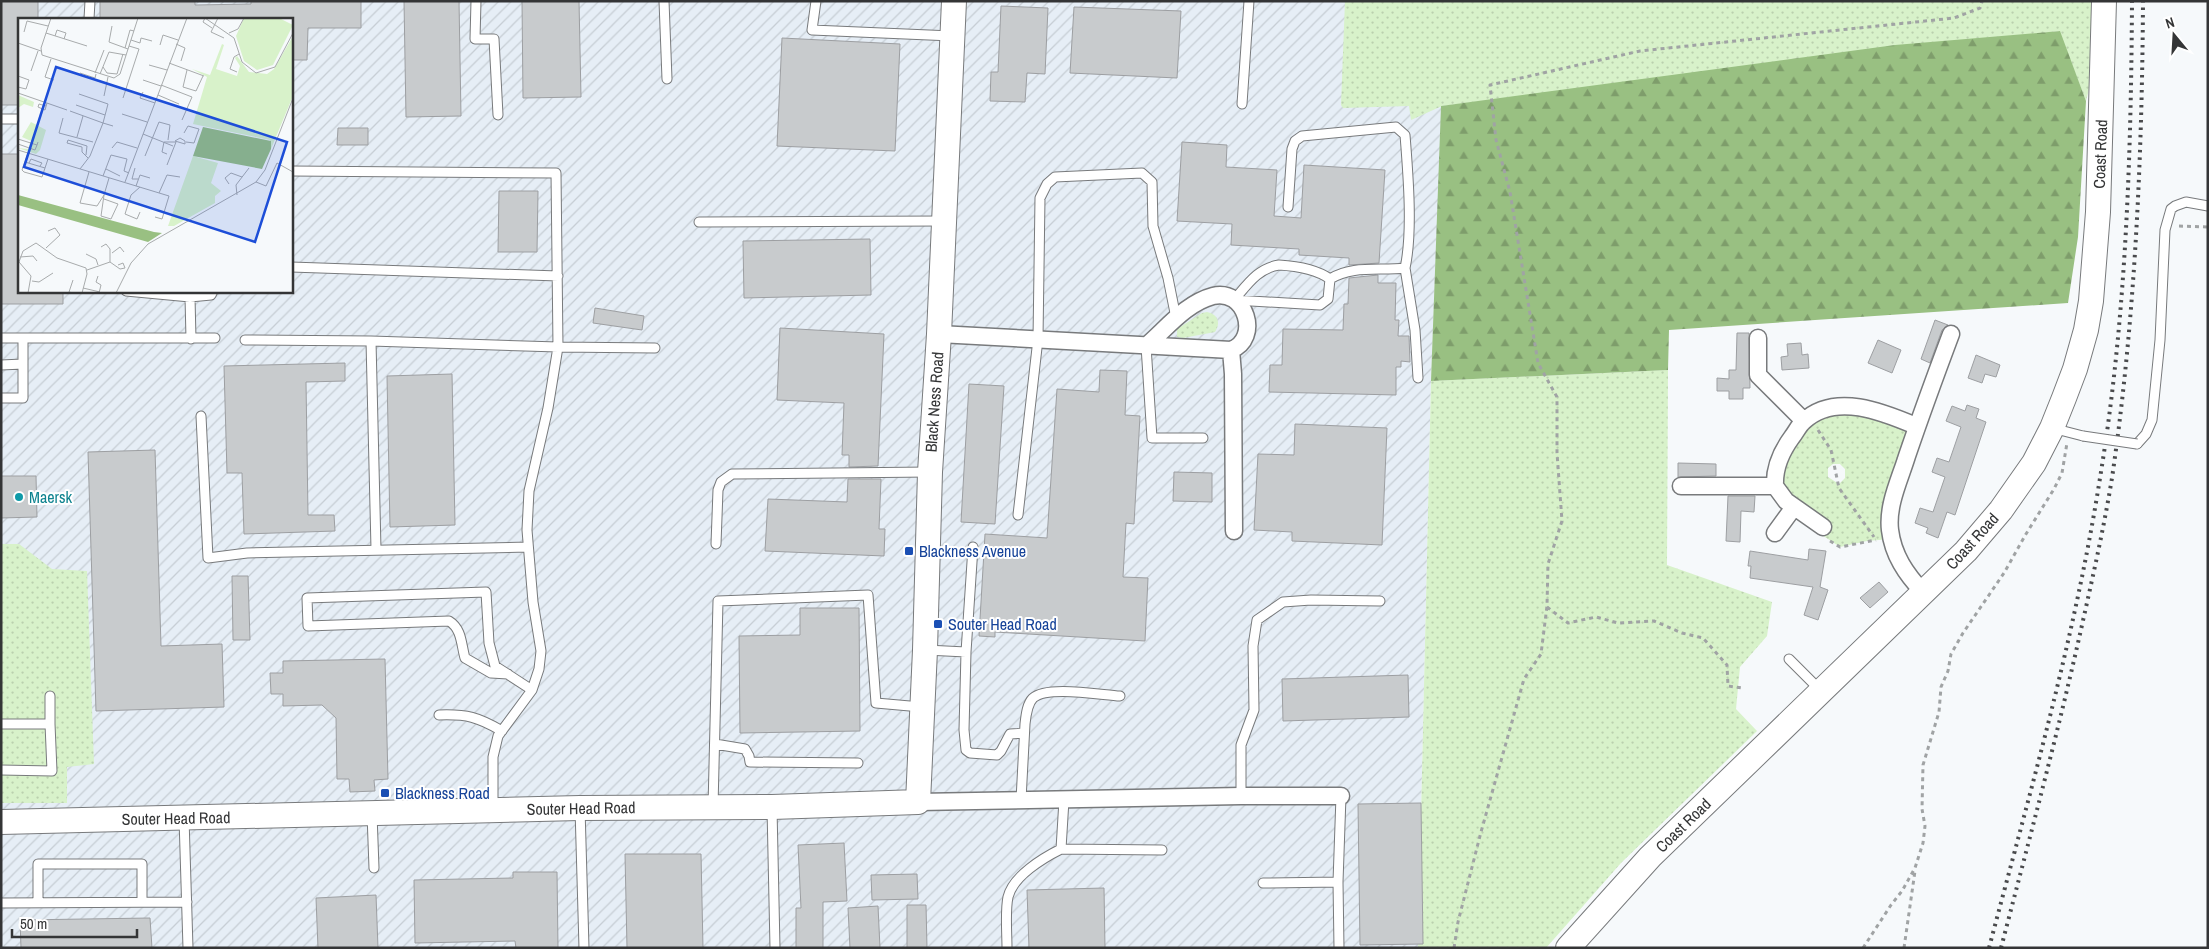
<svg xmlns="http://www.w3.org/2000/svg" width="2209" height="949" viewBox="0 0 2209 949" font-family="'Archivo Narrow',sans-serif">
<defs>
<pattern id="industrial-furrows" width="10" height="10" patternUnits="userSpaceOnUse" patternTransform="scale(1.25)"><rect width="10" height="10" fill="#e6eef6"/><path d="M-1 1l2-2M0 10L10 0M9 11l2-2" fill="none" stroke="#c6cdd4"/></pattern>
<pattern id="grass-dots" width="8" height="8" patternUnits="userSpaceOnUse" patternTransform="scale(1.25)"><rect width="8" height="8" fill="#d8f2ca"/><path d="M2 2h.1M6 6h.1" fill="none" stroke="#bad0ae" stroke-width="1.8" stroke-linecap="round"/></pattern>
<pattern id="forest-firs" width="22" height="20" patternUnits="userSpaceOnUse" patternTransform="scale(1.25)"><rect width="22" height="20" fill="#99c082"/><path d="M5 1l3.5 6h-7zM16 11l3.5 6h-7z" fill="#7e9d6b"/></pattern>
</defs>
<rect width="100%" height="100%" fill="#f6f9fb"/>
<path fill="url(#industrial-furrows)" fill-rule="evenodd" d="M1,1H1895L1442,106L1431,381L1418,948H1ZM19,19H291V291H19Z"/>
<path fill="url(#grass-dots)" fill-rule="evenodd" d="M1345,1H2098L2095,66L2086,101L2059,31L1442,106L1411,120L1409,106L1343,108L1341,105Z
M1207,312C1218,314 1221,323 1215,332L1183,338L1177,337V329L1202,313Z
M1668,370L1667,565L1772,602L1767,636L1740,667L1736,709L1757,731L1621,863L1546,948H1418L1431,381Z
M1826,409L1916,426L1891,539L1867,541L1840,547L1819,533L1786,501L1774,476L1783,449ZM1833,464H1840L1845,469V478L1839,484L1828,477V468Z
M1,544H19L52,569L87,571L94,764L67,767V803H1Z"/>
<path fill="url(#forest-firs)" d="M2060,31L2086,101L2078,237L2068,303L1669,330L1668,370L1431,381L1441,106L1895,45Z"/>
<path fill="#c8cbcd" stroke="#9d9fa2" d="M1,1H38V19H19V105H1Z
M100,1H195V5L251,4V1H361V28H308L307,60H291V19H100Z
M404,1H459L461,116L406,117Z
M522,1H579L581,97L523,98Z
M1001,6L1048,8L1045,74L1027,73L1025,102L990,101L991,72H998Z
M1074,7L1181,11L1177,78L1070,73Z
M782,38L900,44L895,151L777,146Z
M338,128H368V145H337Z
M1182,142L1227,145L1226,167L1277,170L1274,216L1301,218L1304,165L1385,170L1379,263L1349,265V258L1299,255V249L1231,245L1232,224L1177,221Z
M1,154H19V291H63V304H1Z
M499,191H538L537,252H498Z
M870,239L871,295L744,298L743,241Z
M1378,275V283H1396L1395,320H1399L1398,336H1409L1410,362L1401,361V367H1396V395L1269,392L1270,365H1282L1283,329L1343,330L1344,304H1348L1349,278Z
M595,308L644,316L642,330L593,323Z
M1935,320L1948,325L1942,330L1930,363L1921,359Z
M780,328L884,334L878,466L849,467V455H842L844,403L777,400Z
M1737,333H1749L1750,388H1743V399H1729V391H1717V378L1729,379V370H1736Z
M1878,340L1901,350L1892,373L1868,363Z
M1801,343L1802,355L1808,354L1809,368L1782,370L1781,357L1788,356L1787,344Z
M1976,355L2000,365L1996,377L1985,374L1982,383L1968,378Z
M345,363V381L306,382L308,515H334L335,531L244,534L242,473H227L224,366Z
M1100,370L1127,371L1125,415L1140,416L1134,524L1126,523L1123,577L1148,578L1145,641L995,632V637L979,636L985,534L1047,538L1057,389L1099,392Z
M452,374L455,525L390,527L387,376Z
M969,384L1004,386L995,524L961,522Z
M1967,405L1979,409L1976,418L1986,422L1955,515L1947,512L1938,538L1926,533L1928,528L1915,523L1920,508L1933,512L1945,477L1932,472L1937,458L1949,462L1961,427L1946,421L1952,406L1965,411Z
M1295,424L1387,428L1382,545L1292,541V532L1254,530L1258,454L1294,455Z
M155,450L161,646L222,644L224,707L96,711L88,452Z
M1678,463L1716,464V476L1678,477Z
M1174,472L1212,473V502L1173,501Z
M1,476H36L37,517L1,518Z
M848,479H881L879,529H885L884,556L765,551L768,499L847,502Z
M1728,496H1755L1754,512L1741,511L1740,542L1726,541Z
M1809,549L1826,551L1820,587L1828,590L1818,620L1804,615L1813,587L1750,578L1751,566H1748L1750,551L1808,560Z
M232,576H248L250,640H233Z
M1879,582L1888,592L1870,608L1860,598Z
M800,608H859L860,731L740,733L739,636L800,635Z
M385,659L388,779L374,780L375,791L350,792L349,779H337L336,718L322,705L283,706V694H271L270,673H283V661Z
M1408,675L1409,717L1283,721L1282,679Z
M1421,803L1423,944L1360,945L1358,804Z
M844,843L847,901L823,902V948H796V908H801L798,845Z
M625,854H701L703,948H627Z
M513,872H557L558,948H516L515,941L415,943L414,880L513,878Z
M917,874L918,899L872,900L871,875Z
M1104,888L1105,948H1029L1027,890Z
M376,895L378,948H318L316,898Z
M907,905H926L927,948H907Z
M878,906L880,948H850L848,908Z
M150,918L152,948H21L20,920Z"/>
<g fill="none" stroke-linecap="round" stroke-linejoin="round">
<defs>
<path id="lane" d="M476,1L475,39H494L498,115
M664,1L667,79
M816,1L812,30L952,36
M89,19L90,1
M1242,104L1249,1
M1,119H19
M291,171L556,173L558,347L655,348
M1288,207L1292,149L1295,141L1302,136L1396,127L1405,135C1408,173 1413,232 1405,268C1379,271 1352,265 1330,279
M699,222L943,221
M1279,265C1296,266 1316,269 1330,279L1328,299L1320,305L1234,300C1247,285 1258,268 1279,265Z
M291,267L558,276
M1405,268L1415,330L1418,378
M126,291L190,297L211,295L213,291
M187,292L190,297L191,339
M1,338H215
M245,340L371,341L558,347L548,408L529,491L527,530L533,602L541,651L539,669L532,690L498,736L493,757V810
M371,341L376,549
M1146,346L1152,438H1203
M1,365L23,364
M1,398H23V338
M201,416L208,558L247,553L528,547
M2052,428L2083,436
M2137,444L2146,434L2152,420L2160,340L2165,230L2171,209L2175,206L2186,202L2208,206
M1018,515L1038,339L1040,198L1047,184L1055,177L1142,173L1152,182L1153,226L1168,278L1176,318
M716,544L718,490L721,482L732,474L930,472
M926,650L966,652L973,547
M966,652L964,730L966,750L970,753L997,755L1001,751L1010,734L1024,733
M1789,659L1821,691
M508,674L491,673L465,658C461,644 462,629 449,621L308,626L307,598L486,592L489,643L495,666L532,690
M439,715C467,714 478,717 502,731
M1,724H50V696
M715,744L745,749L749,756L750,762L858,763
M1,770L52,771L50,724
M1241,796V745L1254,710L1253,646L1257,620L1283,602L1311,600L1380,601
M1021,800L1025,724C1026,715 1027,704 1033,698C1047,685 1101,695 1120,696
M713,807L718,601L868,595L876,703L921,707
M580,808L584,948
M772,808L775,948
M372,814L374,868
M184,818L188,948
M1061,849L1162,850
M1263,883L1338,882
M1,903L187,902
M38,903V864H142V902
M1007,948C1007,933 1005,911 1008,897C1013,876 1043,858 1061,849L1064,800
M1339,948L1338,882L1341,796"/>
<path id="street" d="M939,334L1231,350C1261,339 1246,288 1213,296C1186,303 1166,329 1146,346
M1758,338V375L1804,421
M1231,350L1233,374L1234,531
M1681,486H1775
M1823,527L1786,501L1775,486C1774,467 1781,452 1792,437C1796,432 1799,425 1804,421C1835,392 1883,412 1916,426
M1775,533L1794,507
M1923,592C1906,574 1893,555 1890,530C1887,505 1900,479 1907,456C1921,415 1936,374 1951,334
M918,802L1241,796H1341"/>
<path id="secondary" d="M1,822L580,808L772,807L918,802L925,650L930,472L939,334L954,1
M1568,948L1650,857L1966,551L2001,510L2034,463L2052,428L2064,398L2075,369L2086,330L2091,301L2098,212L2104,1"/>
</defs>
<use href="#lane" stroke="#787a7c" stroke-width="11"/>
<use href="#street" stroke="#787a7c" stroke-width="19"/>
<use href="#secondary" stroke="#787a7c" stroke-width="26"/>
<path stroke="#a0a3a4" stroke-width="3" stroke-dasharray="4 4" stroke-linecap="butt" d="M2179,226L2208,227
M1818,430L1831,450L1839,488L1874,537
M1830,541L1840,547L1876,540
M1547,607L1568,623L1596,617L1618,623L1654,621L1682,633L1703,638L1727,665L1728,686L1742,688
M1454,948L1458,922L1481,832L1524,679L1541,654L1547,606L1548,564L1562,521L1557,453V397L1538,363L1510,192L1496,140L1490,85L1640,51L1954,18L1980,8L1982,1
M1863,948L1891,905L1902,891L1915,868L1923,843L1925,826L1922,809L1923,765L1939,712L1941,687L1948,671L1951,654L1963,633L2004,573L2026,534L2054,489L2062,473L2067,443
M1904,948L1915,871"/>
<use href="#lane" stroke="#fff" stroke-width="9"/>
<use href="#street" stroke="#fff" stroke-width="16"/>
<use href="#secondary" stroke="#fff" stroke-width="24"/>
<path stroke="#494a4c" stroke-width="4" stroke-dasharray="2.5 5" stroke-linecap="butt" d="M1989,948C2030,792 2075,637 2100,478C2126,320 2131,160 2132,1
M2001,948C2029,840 2058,733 2082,625C2093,576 2104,527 2112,478C2135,320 2142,161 2143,1"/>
<defs>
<path id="lane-bridge" d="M2083,436L2137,444"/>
</defs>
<use href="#lane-bridge" stroke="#787a7c" stroke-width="11" stroke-linecap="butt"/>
<use href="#lane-bridge" stroke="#fff" stroke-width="9"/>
</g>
<circle fill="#0f9aa8" stroke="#fff" stroke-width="2" cx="19" cy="497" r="5"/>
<g fill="#1a4fb4" stroke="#fff" stroke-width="2">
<rect x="904" y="546" width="10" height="10" rx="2.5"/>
<rect x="933" y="619" width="10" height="10" rx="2.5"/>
<rect x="380" y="788" width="10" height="10" rx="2.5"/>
</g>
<g text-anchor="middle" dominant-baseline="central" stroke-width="4" stroke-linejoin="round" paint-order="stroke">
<g font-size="16" fill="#343536" stroke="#fff">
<text transform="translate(2100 154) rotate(-88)">Coast Road</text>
<text transform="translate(934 402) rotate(-86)">Black Ness Road</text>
<text transform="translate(1972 541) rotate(-48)">Coast Road</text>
<text transform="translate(581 808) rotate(-1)">Souter Head Road</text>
<text transform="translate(176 818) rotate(-1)">Souter Head Road</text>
<text transform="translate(1683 825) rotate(-44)">Coast Road</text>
</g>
<g font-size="16" fill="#0d838f" stroke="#fff" text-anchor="start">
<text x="29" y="497">Maersk</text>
</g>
<g font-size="16" fill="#164399" stroke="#fff" text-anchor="start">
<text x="919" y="551">Blackness Avenue</text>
<text x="948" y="624">Souter Head Road</text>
<text x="395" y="793">Blackness Road</text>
</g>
</g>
<g transform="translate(18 18)">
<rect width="275" height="275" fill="#f6f9fb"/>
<path d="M226,0H261L275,7L255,47L239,52L226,43L218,18ZM275,18V78L253,131L252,122L175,106L189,59L174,51L192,57L204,26L206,27L198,51L219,58L222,48L217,40L219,38L231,54L249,56L256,51ZM0,77L16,84L15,89L6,86L0,90ZM13,104L28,112L22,132L18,136L0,130L10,131L13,123L4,119ZM175,138L200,145L193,165L203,173L197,178V185L156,208H150Z" fill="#d8f2ca"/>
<path d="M185,109L253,123V131L244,151L175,138ZM0,177L136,214L144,215L130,224L0,187Z" fill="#99c082"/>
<path fill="none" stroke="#a8abac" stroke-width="1" d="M33,0L23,30L24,37L96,60L102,56L120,0M187,0L185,4L194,10M187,0L216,20L224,44L238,55L257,49L275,15M200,0L193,14L206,20M94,8L91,24L110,31M6,14L9,3L30,8M28,15L69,28M211,15L220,11L226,0M37,18L39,12L48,15L46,21M113,22L122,25L123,20L134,23M0,25L23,33M158,26L167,30L163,43M142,27L145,17L160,22M107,30L112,12L116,13M33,41L27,59L36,62M151,45L186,58M131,47L149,52M85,49L89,55L99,56L105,36M169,52L165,69L178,73L185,58M13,53L20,33M219,54L212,51L216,39L221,36M62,55L77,60L78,56M77,55L86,32M82,56L91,34L108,37M0,58L11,62L8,71L0,69M125,62L143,68M143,67L174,79L164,102M125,74L122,80L137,85M0,75L49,92M61,76L90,86L85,105L95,108M140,77L161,86M86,78L90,59M105,80L121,31L111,28M58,87L87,97M28,88L21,86L20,89L27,92L29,85M52,93L85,105L72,138L62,151M104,96L129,104M45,100L41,115L75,124M166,115L170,108L181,111L176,125L168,124M125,116L155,128M59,119L65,98M162,120L167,123V126L157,123ZM0,121L19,127L20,124M146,124H158L149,147M146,124L144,134L149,136M0,126L17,132L19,127M94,130L99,124L119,130M0,132L151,178L144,201L137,199M10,135L4,152L6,154L24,159L30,141M68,137L69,128L50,122L49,125L64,129V134L70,140M127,138L141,104L152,107L150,122M7,144L27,150M11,145L13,141L24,145L22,148M117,150L114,161H120M88,151L102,158M71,154L62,185L79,188L86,177M85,158L93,137L109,141L106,153L111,155M107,164L169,0M238,164L248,168L259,145L275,154M211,166L207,160L213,155L224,159M118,168L122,157L132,160M141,175L149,157L162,159M219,177L218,167L231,150M86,181L100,186L93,201L83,198L86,177L91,160M122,194L119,201L107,196L113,177L122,169M83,229L88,226L92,231V244M28,230L42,217L37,210L30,213M94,235L102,229L106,234M68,236L78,241L80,247M2,239L15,238L19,243M69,252L92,244L102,251L107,250L105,245L100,247M80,258L78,264L83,267L81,275M55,262L51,274L55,275M14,263L21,264L35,255M65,270L82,274M10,275L13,258L1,244L5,233L18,225L39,240L68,250L69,256L64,275M98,275L113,245L130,226L238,164L247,152L275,80"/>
<path fill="#1d4ed8" fill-opacity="0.15" stroke="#1d4ed8" stroke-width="2.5" d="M38,49L269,124L237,224L6,149Z"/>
<rect width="275" height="275" fill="none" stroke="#343536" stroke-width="2.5"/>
</g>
<rect width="2209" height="949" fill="none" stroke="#343536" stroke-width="5"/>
<g transform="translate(2174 35) rotate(342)" stroke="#ffffff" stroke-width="4" paint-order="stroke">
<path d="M0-4L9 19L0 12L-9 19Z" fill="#343536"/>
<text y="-8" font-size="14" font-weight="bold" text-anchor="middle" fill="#343536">N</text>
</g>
<path d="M12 929v8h125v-8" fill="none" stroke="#343536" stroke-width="2.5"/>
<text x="20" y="929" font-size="15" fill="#343536" stroke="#ffffff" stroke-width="4" paint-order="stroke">50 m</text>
</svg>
